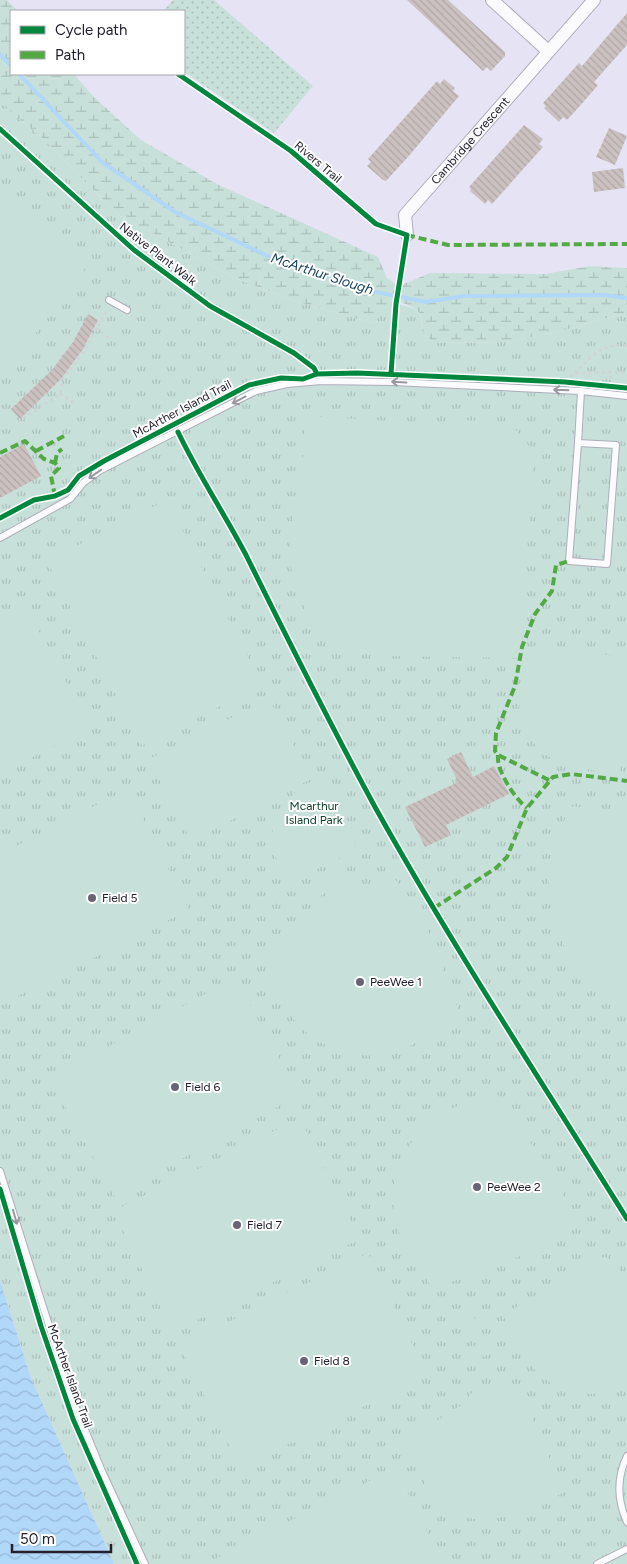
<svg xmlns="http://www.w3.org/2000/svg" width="627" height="1564" viewBox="0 0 627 1564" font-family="Figtree,sans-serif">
<defs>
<pattern id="grass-dots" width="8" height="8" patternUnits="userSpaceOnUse" patternTransform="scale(1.25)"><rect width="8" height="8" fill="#c8e0da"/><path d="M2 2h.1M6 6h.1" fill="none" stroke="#acc0bb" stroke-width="1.8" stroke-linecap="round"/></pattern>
<pattern id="wetland-marsh" width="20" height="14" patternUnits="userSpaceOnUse" patternTransform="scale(1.25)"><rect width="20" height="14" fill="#c8e0da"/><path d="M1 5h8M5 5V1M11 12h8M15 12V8" fill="none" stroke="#acc0bb"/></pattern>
<pattern id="park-tufts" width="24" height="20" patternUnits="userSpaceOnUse" patternTransform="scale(1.25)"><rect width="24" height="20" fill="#c8e0da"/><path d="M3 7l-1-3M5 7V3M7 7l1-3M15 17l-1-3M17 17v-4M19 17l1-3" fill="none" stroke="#acc0bb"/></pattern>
<pattern id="water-waves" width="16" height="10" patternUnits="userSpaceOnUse" patternTransform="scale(1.25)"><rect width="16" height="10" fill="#b1d7f9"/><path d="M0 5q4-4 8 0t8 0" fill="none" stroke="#98b8d6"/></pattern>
<pattern id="building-back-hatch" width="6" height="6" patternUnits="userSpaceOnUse" patternTransform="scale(1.25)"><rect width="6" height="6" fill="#ccc1c1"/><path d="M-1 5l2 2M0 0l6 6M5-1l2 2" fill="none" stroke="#afa6a6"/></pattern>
</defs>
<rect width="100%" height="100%" fill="#e6e4f4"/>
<path fill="url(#grass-dots)" d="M173,0H214L313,86L274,133L184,72V11H163Z"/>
<path fill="url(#wetland-marsh)" d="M0,0H7L18,11H11V74H74L93,96L141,140L217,184L378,257L387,278L399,286L430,273L545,274L590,266L627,268V317L618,315L554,333L506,342L434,343L423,333C422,310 420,310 398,301L394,308L372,323L295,301L237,279L117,214L40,136L0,103Z"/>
<path fill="url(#park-tufts)" d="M0,103L40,136L117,214L237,279L295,301L372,323L396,304C420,309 421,309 423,333L434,343L506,342L554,333L618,315L627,317V1564H114L31,1378L0,1281Z"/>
<path fill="#c8e0da" d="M0,194L90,262L0,380Z
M306,416L458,425L459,420L484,421V426L515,429L534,452L532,482H537L535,507H530L520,658L373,656L333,641L311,619L298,596L290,563L291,536L304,449Z
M167,500L262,685L142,746L47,561Z
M26,607L90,727L0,774V621Z
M524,649L583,651L627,658V744L619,775L564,765L544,754L532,741L519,711Z
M269,699L311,779L191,841L149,759Z
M318,778L325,779L357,840L352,852L294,880C252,846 276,797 318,778Z
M128,789L189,910L2,1004L0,1000V854Z
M569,806L627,811V1006C577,981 546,933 549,876C551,852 562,829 569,806Z
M344,872L347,879L342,882V884L305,904L299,894L337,873L338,875Z
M385,876L396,880L412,904L416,903L425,918L422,920L428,931L460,1014C442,1025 425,1040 405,1048C364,1066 314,1050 289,1013C277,997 270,976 261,958L331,905L343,899L341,895L357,886L359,890Z
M235,978L299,1095L114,1196L50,1078Z
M496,1092L553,1176L559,1173L567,1190L562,1193L576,1219L572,1231L546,1244L548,1249L531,1258L528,1252L497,1267L432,1288C421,1270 407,1251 399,1232C384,1192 400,1144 434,1119C451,1106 476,1100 496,1092Z
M300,1118L360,1239L173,1332L113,1211Z
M368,1253L427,1375L240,1468L180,1346Z
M604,1257L615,1261L623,1277L627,1275V1385C591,1403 550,1393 527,1360C517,1347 511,1330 503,1315L572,1274L570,1269L587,1260L590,1265Z
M472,1313L491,1352L483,1357L463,1317Z
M503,1383L515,1386L524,1402L528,1400L537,1416L532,1419L564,1492C515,1516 462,1543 425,1483C417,1470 411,1455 404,1442L471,1399L469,1395L485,1385L489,1390Z
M395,1468L444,1564H210L209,1562Z"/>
<path fill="url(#water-waves)" d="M0,1281L31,1378L114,1564H0Z"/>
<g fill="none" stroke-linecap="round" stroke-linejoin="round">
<path stroke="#b1d7f9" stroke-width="4" d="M0,54L11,66
M19,74L102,162L175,212L280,262L376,292L426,302L464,296L605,295L627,298"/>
</g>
<path fill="url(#building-back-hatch)" d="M407,0H448L505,52V56L491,71L487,67L483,71Z
M627,13V45L594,82L598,85L579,107L567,120L563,117L559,122L544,108L546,106L543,103L579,63L582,66Z
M444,79L455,88L453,91L459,96L408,157L386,181L383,180L367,166L371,162L368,159L437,81L440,84Z
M524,125L543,139L539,144L543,147L492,204L488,200L485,204L470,191L471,189L469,187Z
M609,128L627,136L615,165L596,157Z
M623,168L625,188L594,192L592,172Z
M88,314L98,320L83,349L61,379L20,419L11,409L52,370L73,342Z
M24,444L41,476L0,498V457Z
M461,752L473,777L494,766L509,794L446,825L451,835L425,847L405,807L458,782L447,759Z"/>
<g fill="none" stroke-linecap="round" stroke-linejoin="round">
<defs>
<path id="lane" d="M109,300L127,310
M578,443L569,561L607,564L616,445L578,443L581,391
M0,538L70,499L83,483L99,471L256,391L287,384L321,381L393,382L581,391L627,396
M0,1171L72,1398L101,1469L145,1564
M627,1456C617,1477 617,1500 627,1522
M597,1564L627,1549"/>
<g id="street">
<path d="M492,0L548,51"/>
<path id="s1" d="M407,235L405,215L594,0"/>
</g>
</defs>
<use href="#lane" stroke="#aeadba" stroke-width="8"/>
<use href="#street" stroke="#aeadba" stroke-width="14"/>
<path stroke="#d2d1d6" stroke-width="2.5" stroke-dasharray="2.5 4" stroke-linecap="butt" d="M96,328L112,340
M575,373C591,357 602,342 627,346
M566,381L575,373L627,372
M610,385L611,372
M60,394L76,404
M18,422L60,394L62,380L83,353L107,310"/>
<use href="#lane" stroke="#fbfbfd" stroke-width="6"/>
<use href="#street" stroke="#fbfbfd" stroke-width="12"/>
<path stroke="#53aa44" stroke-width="4" stroke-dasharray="8 4" stroke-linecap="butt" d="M407,235L448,245L627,244
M36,451L64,436
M0,453L25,441L44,459L55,463L59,468L51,476L55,496
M55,463L57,453L62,449
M498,755C496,770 515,799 527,808
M549,780L498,755L495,751L496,733L515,686L522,647L535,614L552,591L556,565L569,561
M434,908L496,868L507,857L527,808L553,777L571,774L627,781"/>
<defs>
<path id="cycleway" d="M178,74L291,151L376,224L407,235L396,304L391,374
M0,129L134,250L210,306L294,353L314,368L317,374
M178,432C198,474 224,513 246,555C288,640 330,724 375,807C453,947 542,1082 627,1219
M0,518L34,500L55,496L68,490L79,476L104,461L249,385L281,378L303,379L317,374L357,373L565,382L627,388
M0,1189L41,1326L73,1419L137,1564"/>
</defs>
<use href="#cycleway" stroke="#fff" stroke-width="8"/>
<use href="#cycleway" stroke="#00873e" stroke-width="5"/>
</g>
<defs><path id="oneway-shaft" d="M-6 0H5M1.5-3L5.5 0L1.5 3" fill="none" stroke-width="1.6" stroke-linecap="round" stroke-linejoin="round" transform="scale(1.25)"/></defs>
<g stroke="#99989f">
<use href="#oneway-shaft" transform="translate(399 382) rotate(-177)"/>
<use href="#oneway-shaft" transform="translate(561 390) rotate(-178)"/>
<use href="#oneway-shaft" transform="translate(239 400) rotate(152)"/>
<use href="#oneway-shaft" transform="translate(95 474) rotate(145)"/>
<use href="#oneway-shaft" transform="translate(15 1217) rotate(74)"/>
</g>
<g fill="#676573" stroke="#fff" stroke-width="2">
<circle cx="92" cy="898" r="5"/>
<circle cx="360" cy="982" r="5"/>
<circle cx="175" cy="1087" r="5"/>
<circle cx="477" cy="1187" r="5"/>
<circle cx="237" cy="1225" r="5"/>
<circle cx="304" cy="1361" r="5"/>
</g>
<g text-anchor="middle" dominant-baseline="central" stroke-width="4" stroke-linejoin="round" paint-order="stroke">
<g font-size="12" fill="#22202d" stroke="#fff">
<text stroke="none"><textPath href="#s1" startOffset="119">Cambridge Crescent</textPath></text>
<text transform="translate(318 162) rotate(40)">Rivers Trail</text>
<text transform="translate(158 254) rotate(38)">Native Plant Walk</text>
<text transform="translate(182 409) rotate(-28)">McArther Island Trail</text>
<text transform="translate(70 1376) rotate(70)">McArther Island Trail</text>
</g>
<g font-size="12" fill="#0e442f" stroke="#fff">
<text x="314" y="806">Mcarthur<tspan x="314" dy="14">Island Park</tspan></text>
</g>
<g font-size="12" fill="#22202d" stroke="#fff" text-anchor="start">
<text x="102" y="898">Field 5</text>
<text x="370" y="982">PeeWee 1</text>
<text x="185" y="1087">Field 6</text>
<text x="487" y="1187">PeeWee 2</text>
<text x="247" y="1225">Field 7</text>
<text x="314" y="1361">Field 8</text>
</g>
<g font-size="14" font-style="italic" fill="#1a4460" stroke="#fff">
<text transform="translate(322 274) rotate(18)">McArthur Slough</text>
</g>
</g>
<rect x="10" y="10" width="175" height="65" fill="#ffffff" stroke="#a7a6ab"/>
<rect x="20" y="26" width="25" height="8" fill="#00873e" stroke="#a7a6ab"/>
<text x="55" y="35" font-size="15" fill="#22202d">Cycle path</text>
<rect x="20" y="51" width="25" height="8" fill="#53aa44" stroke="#a7a6ab"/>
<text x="55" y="60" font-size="15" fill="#22202d">Path</text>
<path d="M12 1544v8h99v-8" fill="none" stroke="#22202d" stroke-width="2.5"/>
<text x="20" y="1544" font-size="15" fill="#22202d" stroke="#ffffff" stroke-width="4" paint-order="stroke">50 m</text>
</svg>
